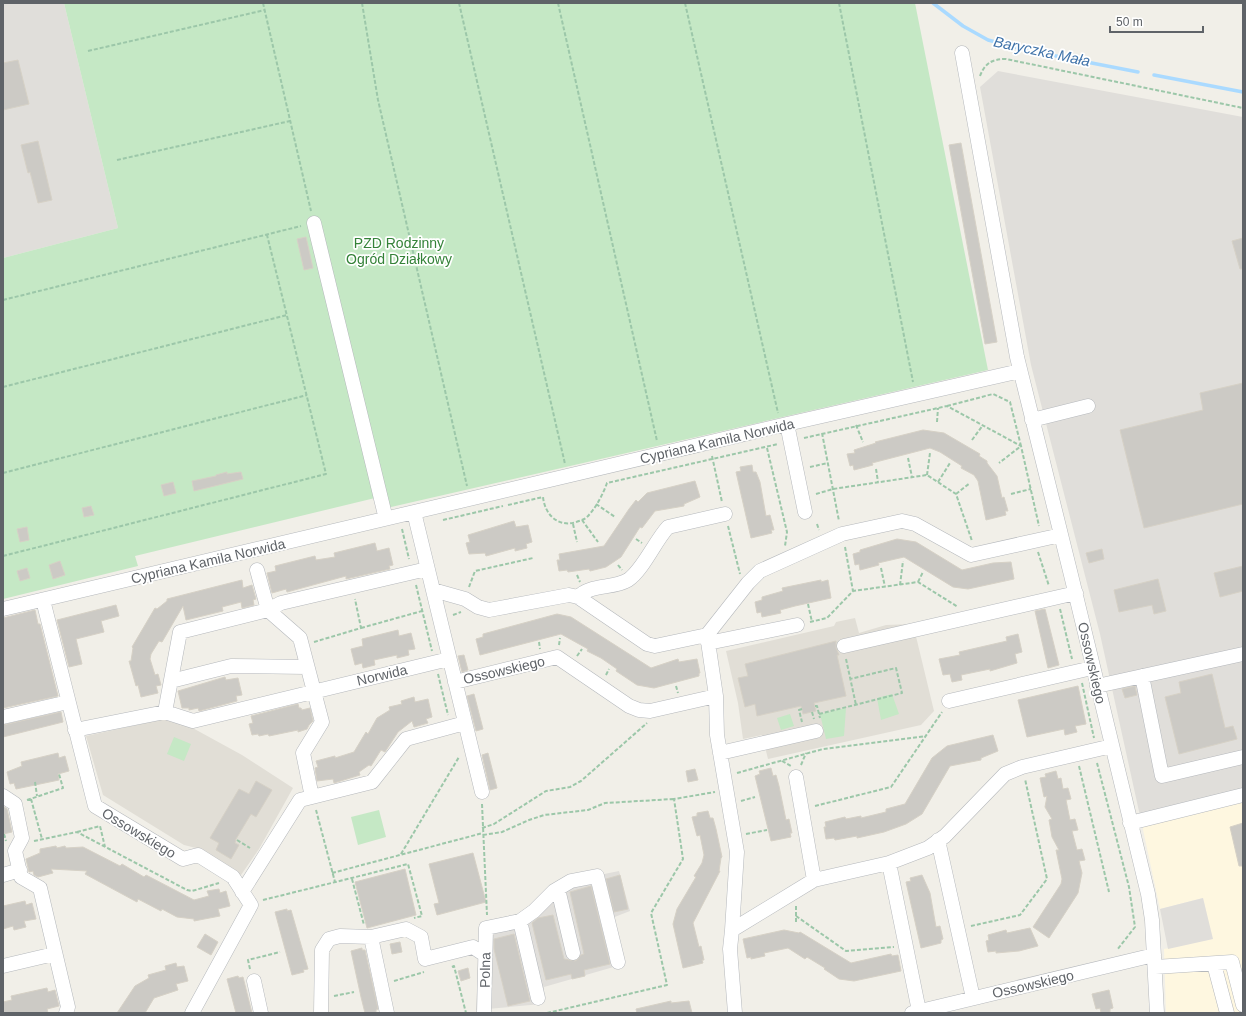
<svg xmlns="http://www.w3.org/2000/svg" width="1246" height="1016" viewBox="0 0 1246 1016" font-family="Helvetica,sans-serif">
<rect width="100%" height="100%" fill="#f1efe8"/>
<path fill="#fef7e0" d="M1243,801V1013H1166L1164,949L1212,939L1203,898L1160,909L1142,825Z"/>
<path fill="#e0deda" d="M3,3H64L118,228L3,258Z
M998,71L1243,117V801L1142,825L1100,634L1031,365L980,87Z
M619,871L630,911L612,918L624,964L544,987L542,1004L476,1010L480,922L527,912L555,884Z
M1203,898L1213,939L1168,949L1160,909Z"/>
<path fill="#e1ded6" d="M855,618L859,633L886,625L913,624L934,711L921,725L768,759L762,735L743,739L738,703L726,651L834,626L836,622Z
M164,719L189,726L242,755L293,788L259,849L241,875L196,848L184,845L103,795L86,736Z"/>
<path fill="#c5e8c5" d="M64,3H915L988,370L378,510L375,498L135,556L138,566L3,599V258L118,228Z
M892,694L899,714L881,720L877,698Z
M846,708L844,736L826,739L820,714Z
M790,714L794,726L781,730L777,718Z
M174,737L191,744L184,761L167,754Z
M379,810L386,837L358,845L351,817Z"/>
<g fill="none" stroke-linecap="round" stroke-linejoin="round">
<path stroke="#aadaff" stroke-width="3.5" d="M933,3L963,26L988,40L1030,51L1138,72
M1154,75L1243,92"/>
</g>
<path fill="#cccac5" stroke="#d6d1c6" d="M18,60L29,104L3,110V63Z
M38,141L52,200L38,203L30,172L28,173L21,145Z
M961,143L997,342L985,344L949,145Z
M306,237L313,268L304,270L297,239Z
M1243,238V269H1240L1232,241Z
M1243,383V504L1144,528L1120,430L1203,410L1200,393Z
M923,430L944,433L980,454L979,456L987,461V463L997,476L1002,498L1004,497L1008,511H1005L1006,515L986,520L978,481L974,475L961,468L962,466L940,452L930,448L872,463L873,465L854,470L853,465L850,466L847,454L855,453L854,450L876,443L875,442Z
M752,465L753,472H756L760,482L766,516L770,515L774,530H771L772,533L751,538L736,472L741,471L740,467Z
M227,472V474L241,472L243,479L194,491L192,481L216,476V475Z
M695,481L700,497L684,504V506L655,511L642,528L640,527L621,557L606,567L590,571L589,569L568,572L567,570L559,571L557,560H560L559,554L604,546L629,509L636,500L638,502L647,493Z
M173,482L176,493L164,496L161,485Z
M91,506L94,515L84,517L82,508Z
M514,521L516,527L528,525L532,542L526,544L527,548L515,551V548L486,556L485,553L469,554L466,543L470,542L468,535Z
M27,527L29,540L20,542L17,529Z
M897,539L916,542L962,570L993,563L1011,562L1014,579L968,589L953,587L904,557L878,563L879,565L860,570L859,564L855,565L853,554L860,552V550Z
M375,543L377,551L389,548L393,565L389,566L390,569L346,579V576L287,592L286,589L272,593L267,573L276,571L275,566L315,556L316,560L335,557L334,553Z
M1102,549L1104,559L1089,563L1086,553Z
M60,561L65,575L53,579L49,565Z
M1243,566V591L1220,597L1214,573Z
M27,568L30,578L20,581L17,571Z
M1158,579L1166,611L1154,614L1152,605L1119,612L1114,590Z
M242,580L243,588L252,585L256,599L253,600L254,605L242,608L241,602L222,607L223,611L186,620L183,606L162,642L159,641L151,654L150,659L155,675L158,674L161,685L156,686L158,693L141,697L138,685L136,686L129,661H131L133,648L132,647L155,608L157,609L167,601V599Z
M821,580V582L828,580L831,598L795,606L780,610L781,613L762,617L761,612L757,613L755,602L762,600V597L783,591L782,588Z
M116,605L119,616L101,621L104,632L76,639L82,664L69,667L57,620Z
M1045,609L1059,665L1048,668L1035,611Z
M35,610L38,624H40L58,696L3,708V618Z
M557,614L571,617L651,668L678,659L679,662L697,659L700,673H699V676L654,688L637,685L616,671L617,669L601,658L587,651L588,649L561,634L480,655L476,639L483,637V634Z
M398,630L399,636L411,633L415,649L408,650L409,655L397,658V655L374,660L375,665L363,668L362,663L355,665L351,649L363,646L362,639Z
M1018,634L1022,652L1015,654L1017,663L990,671V669L961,675L962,680L952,682L950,674L943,675L939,659L960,655L959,652L1007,641L1006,637Z
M836,641V648L839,655H837L846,696L814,703L816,711L803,714L801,706L757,716L755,704L745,707L738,678L748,676L745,664Z
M464,655L468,670L462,672L458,656Z
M1212,674L1225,728L1233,726L1237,739L1179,754L1165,697L1181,693L1179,682Z
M225,677L226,680L238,678L242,695L236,696L237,701L199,711L198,708L189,710V708H182L178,691Z
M1078,686L1086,724L1075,726L1077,732L1065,735L1064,729L1027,737L1018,700Z
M1135,686L1137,695L1125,698L1122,689Z
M474,694L483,729L476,731L467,696Z
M414,697L415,702L428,699L432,717L426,719L428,723L414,727L412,721L398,732L385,752L381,750L371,766L369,765L359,772L360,775L334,783L333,779L317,781L315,768L318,767L316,761L335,756V758L354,752L366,732L368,734L377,718L390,710L389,707L402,704L401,701Z
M298,704L299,708H301L302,710L310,708L313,721L309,725L307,729L298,732V730L269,736L268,734L259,736L258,734L252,735L249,724L253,723L251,716Z
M61,712L63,722L3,737V725Z
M993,735L998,751L981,758V760L950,766L922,814L906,824L884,832L857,838V836L835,840L834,838L826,839L824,827H826L825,822L845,817L846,819L861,816V818L886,812V809L905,804L932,758L947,746Z
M58,753L59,758L65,756L69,771L58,774L59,780L16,789L14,783L10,784L7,772L22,766L21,762Z
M488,753L497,788L490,790L482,755Z
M771,768L773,776L776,775L779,786L786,820L789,819L792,833H790L791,837L771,841L755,776L760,774L759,771Z
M695,769L698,780L688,782L686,771Z
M1056,771L1058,779L1061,778L1063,789L1068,788L1071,799L1066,800L1070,820L1075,819L1078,830L1072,831L1077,850L1082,849L1085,860L1079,861L1082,873L1078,893L1049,938L1033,927L1061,884L1062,879L1056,850H1059L1052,837L1049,820L1052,819L1045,807L1047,796L1044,797L1040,778L1046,777L1045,774Z
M256,781L272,790L256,817L251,814L236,839L235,843L239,845L231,859L216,850L219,843L210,838L239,789L249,794Z
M3,806L7,809L12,832L3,834Z
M708,811L710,818H713L716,829L722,857L721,858L719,871H720L693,923L699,947L701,946L704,960H702L703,963L683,968L673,924L677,909L696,877L694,876L702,863L704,855L700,835L697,836L692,817L697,816V813Z
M1243,823V866H1239L1230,827Z
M56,846L57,848L65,846L66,848L83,847L120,866L122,864L144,877L146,875L194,900L209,896L207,891L219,889L220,893L226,891L230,906L218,909L220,916L194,921V919L177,917L162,909L161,911L138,899L137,902L85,874L87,871L51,869L53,873L38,877L34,875L33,871L29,872L26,859L40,853V849Z
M473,853L486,902L437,915L434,904L439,903L429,864Z
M405,869L416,915L367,928L355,882Z
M620,875L628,909L614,912L606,879Z
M922,875L930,893L936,927L940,926L943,939L941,940V943L921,948L906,882L911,881L910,878Z
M591,886L610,964L584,970L585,976L572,979L571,974L546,980L532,923L538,918L553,915L564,959L575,961L578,959L581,955L584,954L570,892Z
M25,901L26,905L32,903L36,919L24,921L26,927L14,930L13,926L3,929V906Z
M287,909V911L291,910L308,969L303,970L304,972L292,975L275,912Z
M1030,928L1038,946L1019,951L996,953V951L988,952L986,941L989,940L988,935L1006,930L1007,933Z
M784,930L799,933L800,932L851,963L891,954L892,956L898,955L901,971L854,981L839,979L824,969L825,968L807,957L805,959L788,948L764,953L765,956L751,959V957L747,958L743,939Z
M205,934L218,942L211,955L197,947Z
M514,934L530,1001L508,1006L494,949V939Z
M400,942L402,952L392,954L390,944Z
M362,948V950H365L378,1009L376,1010V1013H365L361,997L351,951Z
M176,963L177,967L184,966L188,981L176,984L178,990L154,998L145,1013H117L135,986L149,978L148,975L166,970L165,966Z
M468,968L470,978L461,981L458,971Z
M238,976L239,978L243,977L252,1013H236L227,979Z
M47,988L48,992L55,990L59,1006L47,1009L48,1013H3V1002L12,1000L11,996Z
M1109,990L1113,1008L1110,1009V1013H1101L1100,1008L1096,1009L1092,994Z
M671,1001V1003L689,1001L692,1013H637L636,1009Z"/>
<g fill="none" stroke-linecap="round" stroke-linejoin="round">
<defs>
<path id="minor" d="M962,53L1017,357L1071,575L1148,894L1152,920L1157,1013
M314,223L384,511
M1032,420L1088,406
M787,424L805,512
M414,512L482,792
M433,590L465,599L478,607L489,610L569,595L578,597L647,644L655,646L707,635
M578,597C590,584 613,589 628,580C643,570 655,541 668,527L725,514
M43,600L95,806L183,859L198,855L233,877L251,905L192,1013
M3,609L787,424L1020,371
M708,643L797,625
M844,646L1076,593
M1142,676L1162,776L1243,757
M171,681L231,666L307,667
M455,682L557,657L629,706L639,710L650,711L716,696L717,735L737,852L732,930
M1097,686L1243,654
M716,696L707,635L748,583L760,571L842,534L902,521L915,524L971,555L1061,535
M949,701L1092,668
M165,712L193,721L449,659
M3,717L68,702
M75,730L165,712L180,632L268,610L257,570
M720,753L816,731
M796,777L814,880
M3,796L15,804L22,838L15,851L21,877L40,888L68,1007L66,1013
M312,797L372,782L406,739L465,723
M1130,823L1243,795
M938,840L973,998
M889,863L919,1011
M3,875L20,870
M558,889L573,953
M242,892L300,800L312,797L303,753L322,722L300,638L268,610L281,603L427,569
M520,921L538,998
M1214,964L1227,1013
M3,966L54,954
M1155,967L1232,962L1243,1005
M254,981L261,1013
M321,1013L322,950L329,939L340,936L371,937
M387,1013L371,937L406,929L421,937L425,959L473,947L485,955
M484,1013L486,928L520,921L534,911L554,891L571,881L597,876L618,962
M735,1013L730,949L732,930L814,880L889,863L928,848L945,836L1005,774L1022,767L1112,746
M912,1013L1154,955"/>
</defs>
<use href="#minor" stroke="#b5b8bc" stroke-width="15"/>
<path stroke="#9cc7a9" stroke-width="2" stroke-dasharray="4 2" stroke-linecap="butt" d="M263,3L311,211
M362,3L378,100L467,486
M459,3L565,464
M558,3L657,441
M685,3L778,413
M839,3L913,382
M88,51L265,10
M980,76C985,63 992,59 1006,59L1243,108
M117,160L290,121
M3,300L301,226
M3,387L287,315
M947,406L993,394L1010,402L1021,446L999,463
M937,422L938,408
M856,425L863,442
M822,433L839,521
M804,438L947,406L1021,446L1039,526
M972,440L983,425
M767,448L787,532L785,546
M712,456L722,502
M908,458L912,477
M810,467L828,463
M876,469L878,482
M3,473L307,395
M927,475L930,453
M938,482L950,463
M816,494L833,489L927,475L956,494L972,541
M956,494L970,483
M1011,494L1031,489
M596,504L615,517
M508,505L543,497C545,516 560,529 579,521C582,520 585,519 587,517C596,508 603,494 607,483L778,444
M443,520L503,506
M582,520L598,542
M573,524L577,542
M817,524L819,530
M728,526L740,574
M402,529L409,559
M636,539L642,543
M845,547L853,591
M1038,552L1049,586
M3,556L326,474L267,235
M618,565L622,570
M881,568L885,587
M577,575L580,582
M918,582L923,572
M416,585L432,651
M900,585L903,561
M469,587L475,571L533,558
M808,604L812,622
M1060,609L1072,659
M453,615L461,612
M810,622L827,618L853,591L918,582L958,607
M361,628L422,611
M314,642L361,628L355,599
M539,642L540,649
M559,645L560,638
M577,656L582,649
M846,659L856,705
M438,674L448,715
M606,675L609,669
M1082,683L1094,738
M676,686L678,693
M815,706H817L820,718
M802,709L799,710L802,722
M812,712L814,719
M819,714L902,693L896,668L850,679
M782,761L791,766
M1097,763L1129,887L1135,927L1117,950
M801,765L806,753
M1079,766L1109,892
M737,773L823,749L926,736
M35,782L37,796
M31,799L42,839
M27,800L63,788L59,774
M741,801L755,797
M482,804L487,915
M815,806L891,787L942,712
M316,810L335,882
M482,828L494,824L546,791L570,787L581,781L647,723
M77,832L100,826L105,847
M4,834L6,841
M746,834L767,830
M483,835L502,832L529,820L544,815L588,810L605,803L674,799
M237,840L250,848
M34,841L77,832L187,890L192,891L219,883
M401,854L459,757
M332,873L483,833
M352,879L364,925
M263,900L408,864L422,916L414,918
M796,906V924
M796,916L846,951L894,947
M971,926L1020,915L1047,879L1025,779
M452,967L454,966L466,1013
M250,969L248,960L280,952
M394,981L424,972
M334,996L354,992
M547,1013L667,985L651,913L683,859L674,799L715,792"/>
<use href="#minor" stroke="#fff" stroke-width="14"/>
</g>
<g text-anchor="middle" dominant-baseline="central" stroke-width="3.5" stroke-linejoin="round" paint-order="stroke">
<g font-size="14" fill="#348238" stroke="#fff">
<text x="399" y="243">PZD Rodzinny<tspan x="399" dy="16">Ogród Działkowy</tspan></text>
</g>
<g font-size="14" fill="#5f6368" stroke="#fff">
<text transform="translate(717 441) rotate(-13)">Cypriana Kamila Norwida</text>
<text transform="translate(208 561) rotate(-13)">Cypriana Kamila Norwida</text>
<text transform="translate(1092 663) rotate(77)">Ossowskiego</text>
<text transform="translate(504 670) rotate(-13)">Ossowskiego</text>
<text transform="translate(382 675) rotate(-13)">Norwida</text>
<text transform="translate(139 833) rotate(31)">Ossowskiego</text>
<text transform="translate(485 970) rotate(-89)">Polna</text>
<text transform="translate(1033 984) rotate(-13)">Ossowskiego</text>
</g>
<g font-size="15" font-style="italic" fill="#4174aa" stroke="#fff">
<text transform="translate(1042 51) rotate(12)">Baryczka Mała</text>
</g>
</g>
<rect width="1246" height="1016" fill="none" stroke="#5f6368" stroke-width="8"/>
<path d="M1110 26v6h93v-6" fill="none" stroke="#5f6368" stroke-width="2"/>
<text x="1116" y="26" font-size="12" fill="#5f6368" stroke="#ffffff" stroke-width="3" paint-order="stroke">50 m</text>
</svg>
